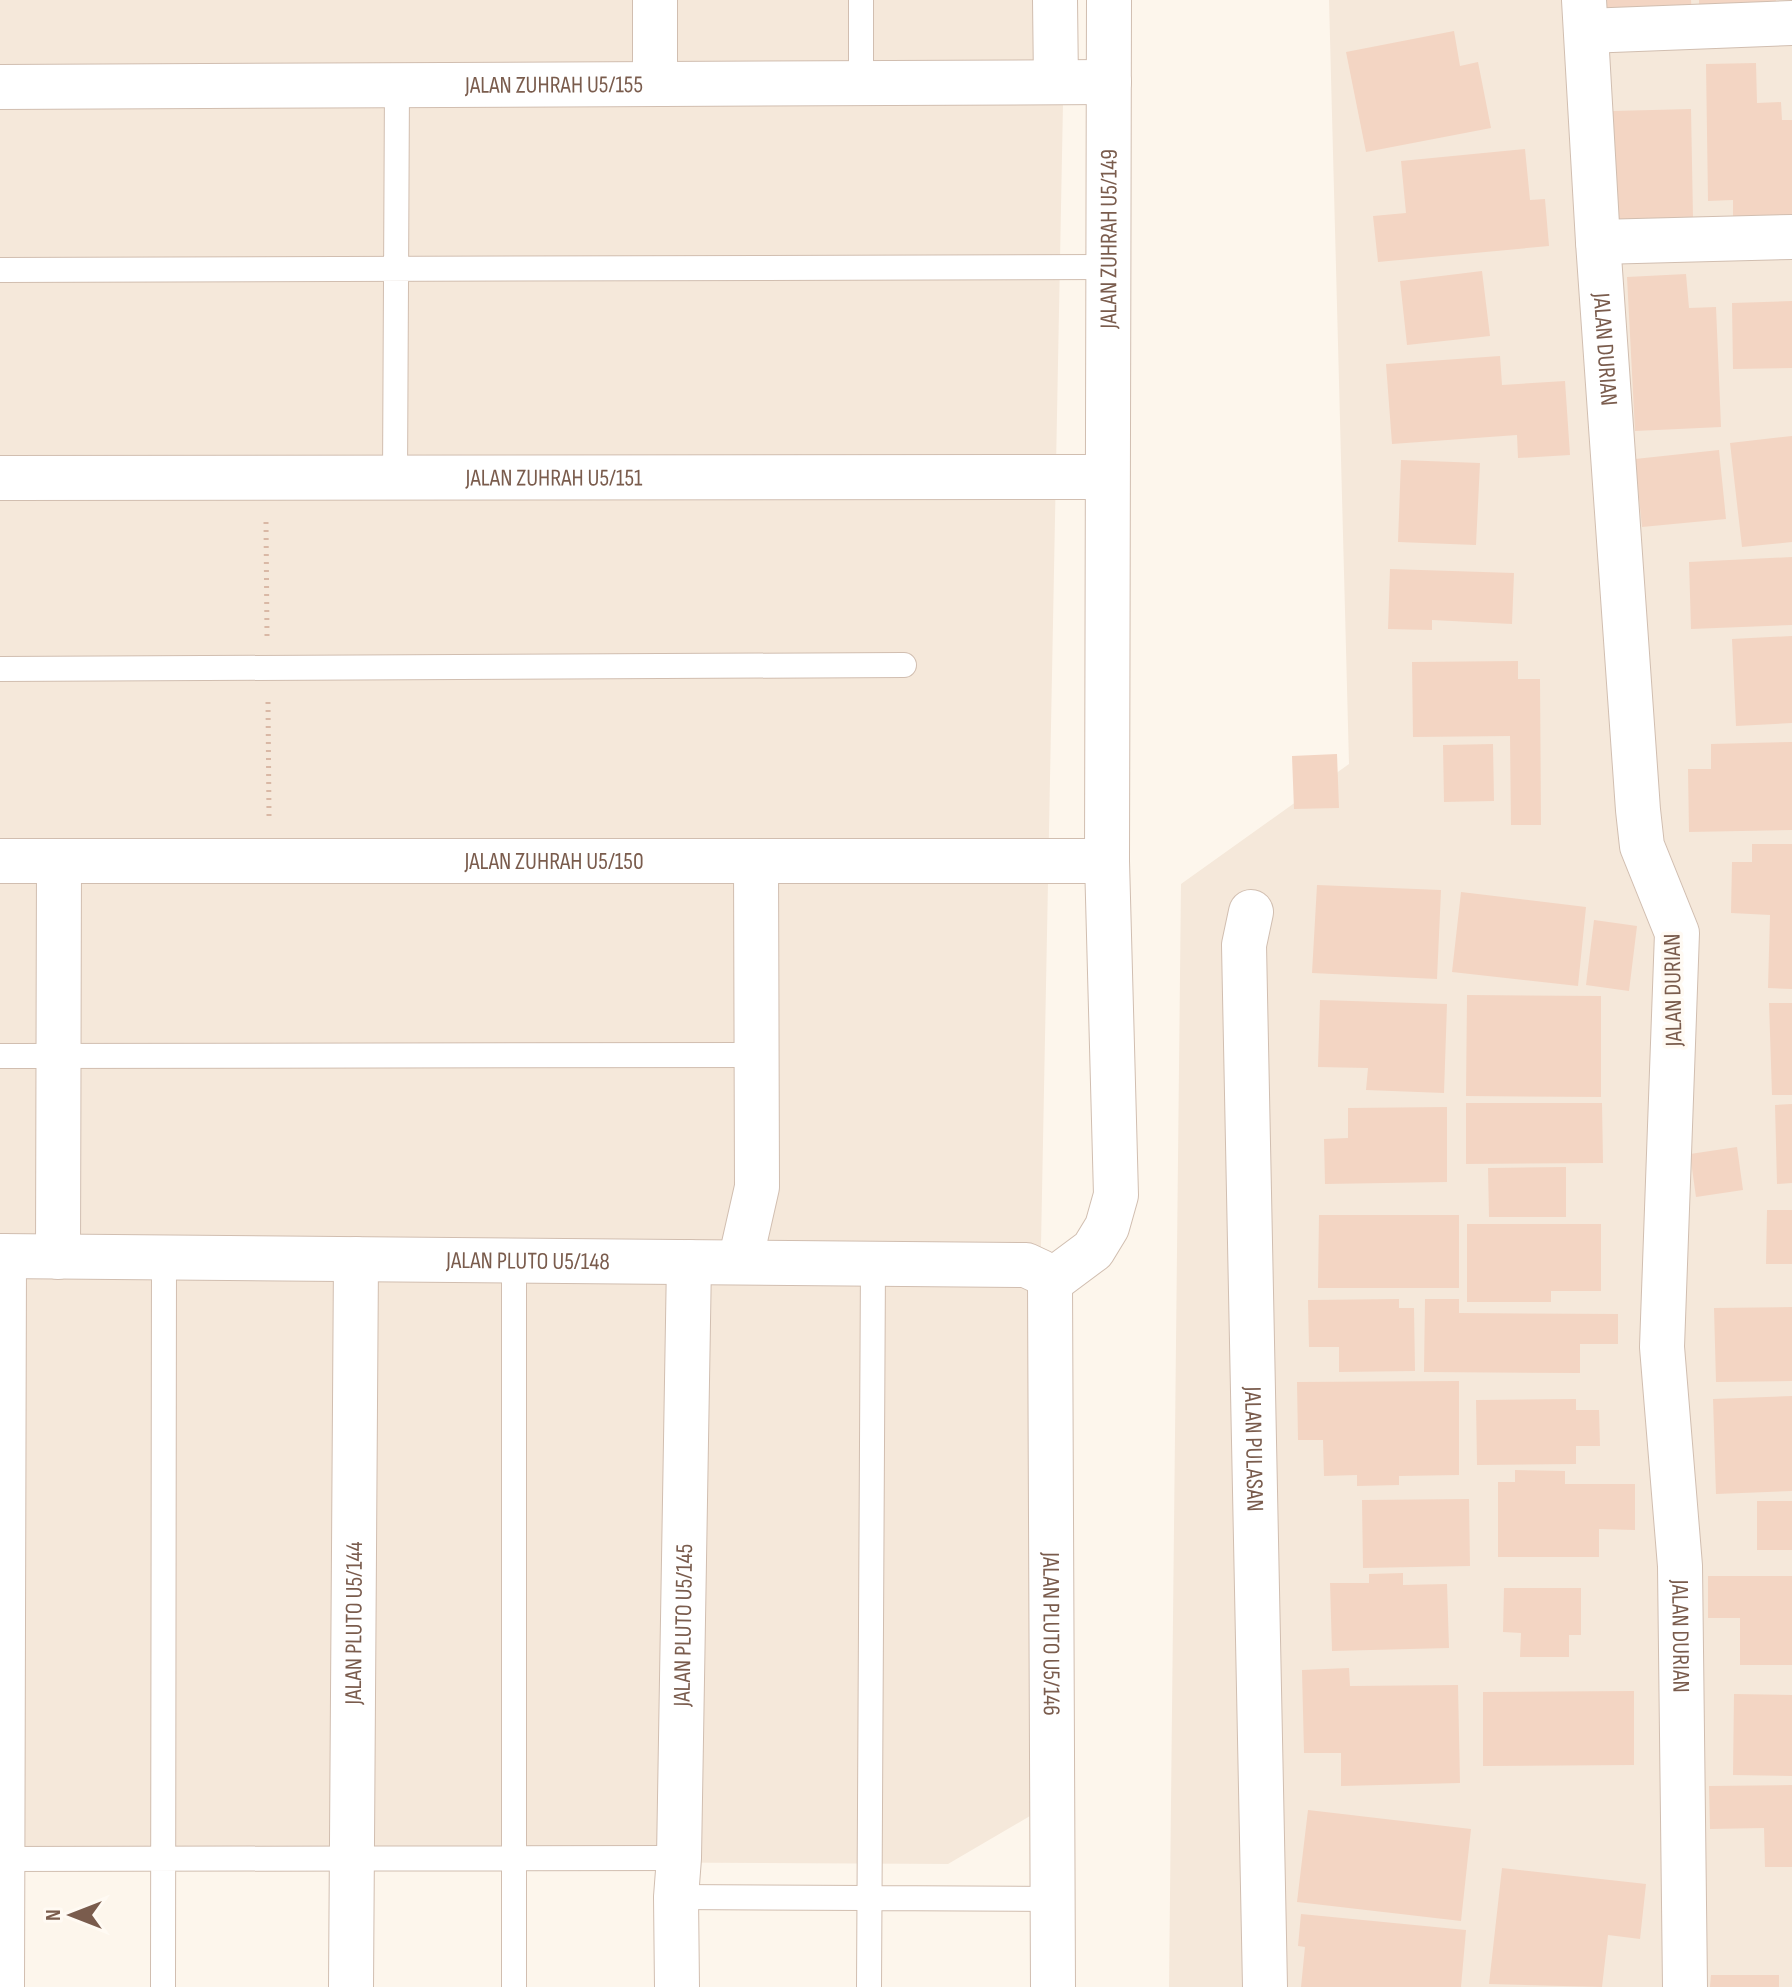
<svg xmlns="http://www.w3.org/2000/svg" width="1792" height="1987" viewBox="0 0 1792 1987" font-family="'Sofia Sans Condensed',sans-serif">
<rect width="100%" height="100%" fill="#fdf6ec"/>
<path fill="#f5e8da" d="M0,0H1065L1030,1816L948,1864L0,1859Z
M1329,0H1792V1987H1169L1181,884L1349,764Z"/>
<path fill="#f3d5c3" d="M1598,0H1691L1692,21L1599,26Z
M1699,0H1776V12L1699,14Z
M1454,31L1460,66L1478,62L1491,128L1366,152L1346,52Z
M1756,63L1757,103L1781,102L1782,120H1792V230L1733,231V200L1708,201L1706,64Z
M1691,109L1693,218L1615,220L1613,111Z
M1525,149L1530,200L1545,199L1549,246L1378,262L1373,216L1406,213L1401,161Z
M1482,271L1490,336L1407,345L1400,281Z
M1686,274L1689,308L1716,307L1721,427L1635,431L1627,277Z
M1792,301V368L1733,369L1732,303Z
M1500,356L1502,385L1565,381L1570,455L1518,458L1517,435L1392,444L1386,364Z
M1792,436V542L1742,547L1730,443Z
M1719,450L1726,519L1642,527L1635,459Z
M1401,460L1480,463L1476,545L1398,542Z
M1792,557V625L1691,629L1689,562Z
M1390,569L1514,573L1512,624L1432,620V630L1388,629Z
M1792,636V723L1736,726L1732,639Z
M1518,661V679H1540L1541,825H1511L1510,736L1413,737L1412,662Z
M1792,742V830L1689,832L1688,769H1711V744Z
M1493,744L1494,801L1444,802L1443,745Z
M1337,754L1339,808L1294,809L1292,756Z
M1752,844H1792V989L1768,988L1770,915L1731,913L1732,862H1752Z
M1317,885L1441,890L1437,979L1312,973Z
M1461,892L1586,907L1578,986L1452,972Z
M1594,920L1637,926L1629,991L1586,985Z
M1467,995L1601,996V1097L1466,1096Z
M1320,1000L1447,1004L1444,1093L1366,1090L1368,1068L1318,1067Z
M1769,1003H1792V1095H1772Z
M1466,1103H1602L1603,1163L1466,1164Z
M1792,1104V1183L1777,1184L1775,1105Z
M1447,1107V1182L1325,1184L1324,1139L1348,1138V1108Z
M1737,1147L1743,1190L1696,1197L1690,1154Z
M1566,1167V1217H1489L1488,1168Z
M1767,1210H1792V1264H1766Z
M1319,1215H1459V1288H1318Z
M1467,1224H1601V1291H1551V1302H1467Z
M1399,1299V1308H1414L1415,1371L1339,1372V1347H1309L1308,1300Z
M1425,1299H1459V1313L1618,1314V1344H1580V1373L1424,1372Z
M1792,1307V1381L1716,1382L1714,1308Z
M1459,1381V1475L1399,1476V1485L1357,1486V1475L1324,1476L1323,1440H1298L1297,1382Z
M1792,1396V1491L1716,1494L1713,1399Z
M1576,1399V1410H1599L1600,1446H1576V1464L1477,1465L1476,1400Z
M1515,1470L1565,1471V1484H1635V1530L1599,1529V1557H1498V1482H1515Z
M1469,1499L1470,1566L1363,1568L1362,1500Z
M1757,1501H1792V1550H1757Z
M1403,1573V1585L1447,1584L1449,1648L1332,1651L1330,1583H1369V1574Z
M1708,1576H1792V1665H1740V1618H1708Z
M1504,1588H1581V1635H1569V1657H1520L1521,1633L1503,1632Z
M1349,1668L1350,1686L1458,1685L1460,1783L1341,1786V1753H1304L1302,1670Z
M1634,1691V1765L1483,1766V1692Z
M1734,1694L1792,1695V1776L1733,1775Z
M1792,1785V1867H1765L1764,1828L1710,1829L1709,1786Z
M1308,1810L1471,1829L1461,1921L1297,1902Z
M1502,1868L1646,1884L1640,1939L1608,1935L1602,1987L1489,1984Z
M1301,1914L1466,1930L1461,1987H1301L1305,1947L1298,1946Z
M1711,1975H1779V1987H1710Z"/>
<g fill="none" stroke-linecap="round" stroke-linejoin="round">
<defs>
<path id="lane" d="M861,83V0
M0,270L1108,267
M395,478L397,85
M0,669L904,665
M0,1056L757,1055
M514,1260V1987
M0,1859L679,1858
M676,1897L1055,1899
M163,1987L164,1257
M869,1987L873,1264"/>
<g id="street">
<path d="M655,0V84"/>
<path d="M1055,0L1056,82"/>
<path id="s1" d="M1584,0L1598,242L1638,810L1642,846L1677,933L1662,1347L1680,1566L1685,1987"/>
<path d="M1586,31L1792,23"/>
<path id="s2" d="M0,87L1109,82"/>
<path d="M1598,242L1792,237"/>
<path id="s3" d="M0,478L1107,477"/>
<path id="s4" d="M0,861H1107"/>
<path id="s5" d="M1251,912L1244,945L1265,1987"/>
<path id="s6" d="M0,1256L1026,1265L1041,1272L1050,1282"/>
<path d="M58,1257L59,861"/>
<path d="M740,1262L757,1187L756,861"/>
<path id="s7" d="M1050,1282L1093,1250L1107,1227L1116,1195L1107,861L1109,0"/>
<path id="s8" d="M1050,1282L1053,1987"/>
<path d="M2,1987L4,1256"/>
<path id="s9" d="M351,1987L356,1259"/>
<path id="s10" d="M677,1987L676,1897L679,1858L689,1262"/>
</g>
</defs>
<use href="#lane" stroke="#d1beb0" stroke-width="26"/>
<use href="#street" stroke="#d1beb0" stroke-width="46"/>
<path stroke="#d9b8a5" stroke-width="5" stroke-dasharray="2 6" stroke-linecap="butt" d="M266,522L267,636
M268,702L269,816"/>
<use href="#lane" stroke="#fff" stroke-width="24"/>
<use href="#street" stroke="#fff" stroke-width="44"/>
</g>
<g text-anchor="middle" dominant-baseline="central" stroke-width="7" stroke-linejoin="round" paint-order="stroke">
<g font-size="24" fill="#7a5c4d" stroke="#fffaf3">
<text stroke="none"><textPath href="#s2" startOffset="554">JALAN ZUHRAH U5/155</textPath></text>
<text stroke="none"><textPath href="#s7" startOffset="1070">JALAN ZUHRAH U5/149</textPath></text>
<text stroke="none"><textPath href="#s1" startOffset="350">JALAN DURIAN</textPath></text>
<text stroke="none"><textPath href="#s3" startOffset="554">JALAN ZUHRAH U5/151</textPath></text>
<text stroke="none"><textPath href="#s4" startOffset="554">JALAN ZUHRAH U5/150</textPath></text>
<text transform="translate(1673 990) rotate(-91)">JALAN DURIAN</text>
<text stroke="none"><textPath href="#s6" startOffset="528">JALAN PLUTO U5/148</textPath></text>
<text stroke="none"><textPath href="#s5" startOffset="538">JALAN PULASAN</textPath></text>
<text stroke="none"><textPath href="#s9" startOffset="364">JALAN PLUTO U5/144</textPath></text>
<text stroke="none"><textPath href="#s10" startOffset="362">JALAN PLUTO U5/145</textPath></text>
<text stroke="none"><textPath href="#s8" startOffset="352">JALAN PLUTO U5/146</textPath></text>
<text stroke="none"><textPath href="#s1" startOffset="1646">JALAN DURIAN</textPath></text>
</g>
</g>
<g transform="translate(72 1915) rotate(270)" stroke="#fffaf3" stroke-width="6" paint-order="stroke">
<path d="M0-6L14 30L0 20L-14 30Z" fill="#7a5c4d"/>
<text y="-12" font-size="22" font-weight="bold" text-anchor="middle" fill="#7a5c4d">N</text>
</g>
</svg>
